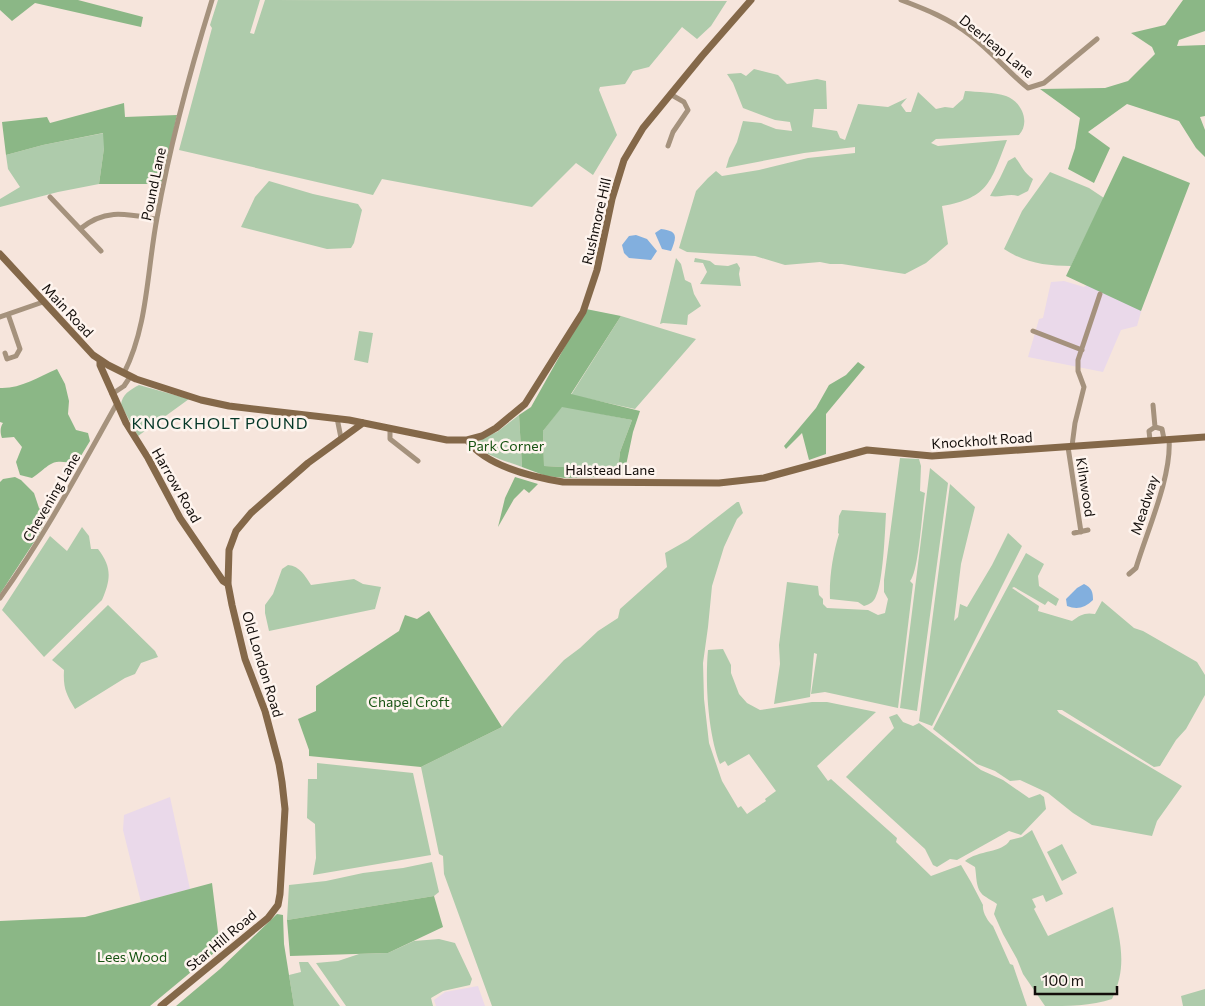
<svg xmlns="http://www.w3.org/2000/svg" width="1205" height="1006" viewBox="0 0 1205 1006" font-family="Commissioner,sans-serif">
<rect width="100%" height="100%" fill="#f6e5dc"/>
<path fill="#ead9ea" d="M1064,281L1084,287L1090,282L1146,294L1137,326L1121,330L1103,372L1028,357L1039,319L1043,318L1051,282Z
M170,797L190,889L141,902L123,830L124,815Z
M478,986L485,1006H436L434,1000L445,992Z"/>
<path fill="#aecbab" d="M218,0H260L250,33L254,34L265,0L727,1L711,26L697,39L682,27L649,67L633,71L625,84L600,87L599,90L617,135L593,175L576,163L532,207L382,179L373,195L179,150L212,28L210,25Z
M754,69L778,75L787,84L817,79L826,81L827,109H814L812,127L837,131L840,138L845,140L858,104L888,107L907,98L901,105L906,112H911L918,92L936,109L945,107L953,108L963,99L965,91C977,92 995,92 1006,96C1021,101 1031,122 1019,135L936,139L931,143L938,146L1007,140C991,180 990,198 942,206L948,244L926,263L905,274L842,264H830L820,262L785,265L755,256L687,252L679,248L696,191L708,178L716,171L722,176L759,170L808,158L855,153V147L804,153L726,168L729,158L737,142L743,121L761,123L776,129L792,131L790,122L775,120L743,108L733,83L727,74L741,73L746,76Z
M104,133V148L99,184L58,192L0,207V199L20,187L8,169L6,155L43,145Z
M1015,157C1022,166 1023,172 1033,179L1028,191L1018,196C1009,193 1000,198 990,196L1000,178L1008,161Z
M1050,172L1089,188L1104,198L1071,266C1046,266 1025,263 1004,249L1022,211Z
M269,181L313,194L358,204L362,210L354,243L351,248L327,249L241,227L255,197Z
M676,258L681,264L685,280L691,283L694,294L701,306L688,315L687,325L663,323L660,324Z
M695,258L710,261L715,265L728,266L737,263L740,268L739,274L741,286L700,284L707,272L703,263L694,262Z
M621,316L696,339L635,409L571,395Z
M359,331L373,333L368,363L354,360Z
M139,385L189,399L138,436L121,405C122,394 130,390 139,385Z
M562,406L632,420L620,452L617,477H600L599,469L544,466L543,431Z
M519,415L522,467C507,461 482,456 475,441L497,432Z
M900,458L919,459L921,466L920,491L925,493C922,510 919,571 910,581L913,584L898,708L825,692L811,694L817,654L814,653L810,697L774,704L780,664L779,645L787,582L818,586L819,595L823,599V604L827,608L868,610L878,615L885,613L888,599L884,592V580Z
M930,468L948,483L917,711L900,708Z
M950,484L975,507L961,564L954,621L958,617L960,604L967,607L992,565L1008,533L1022,546L932,726L919,721Z
M737,502H739L743,513L737,519L724,547L712,586L708,627L703,663L704,699L709,743L722,781L738,808L741,806L747,814L766,801L765,799L776,791L749,754L728,766L725,761L720,764C708,734 705,683 708,650L723,649L731,665V673L739,694L747,703L760,710L812,702H827L876,712L817,766L828,781L831,779L897,838L896,842L931,876L961,865L971,882L983,905C982,912 988,922 993,926L1010,964L1013,965L1027,1006H492L444,874L443,856L439,854L421,767L502,727L514,713L564,660L580,648L598,631L618,618L620,609L667,567L665,553L688,540Z
M842,510L886,513C885,532 883,582 876,596C874,602 870,604 864,606L858,602L830,599C829,577 833,554 839,534L838,533L839,516Z
M82,527L89,536L91,549H98C112,567 111,579 102,600L44,657L2,610L50,536L67,551Z
M1026,553L1044,564L1038,576L1039,586L1059,599L1056,606L1048,601L1045,605L1014,587L1012,588L1039,606L1038,611L1072,621C1080,615 1085,612 1095,614L1102,601L1134,628L1143,631L1197,662L1205,675V695L1186,729L1176,740L1160,766L1154,767L1062,710H1057L1059,713L1182,786L1157,821L1152,836L1092,825L1073,813L1048,793L1020,780L1010,781L995,771L977,764L933,729L970,657Z
M288,565C300,566 305,576 311,585L354,579L363,584L381,587L375,609L269,631L265,613V605L273,594L282,569Z
M108,605L155,651L158,657L141,663L135,674L125,678L75,709C66,694 63,688 64,670L52,660Z
M897,714L903,722L913,726L919,723L981,770L1003,780L1029,798L1040,794L1044,797L1046,809L1021,835L1009,831L957,860L950,859L937,867L933,865L925,849L846,777L894,728L889,717Z
M317,763L413,773L431,855L313,875L316,858L315,824L307,818L308,779H317Z
M1032,830L1063,894L1046,902L1043,895L1032,899L1036,907L1034,909L1048,936L1113,907C1120,941 1128,966 1112,999C1092,1006 1067,1006 1045,1006L1023,974L1017,959L1003,934L994,914L997,904C993,901 990,900 986,897C975,891 977,877 975,867L965,861C978,850 1003,853 1010,840L1022,837Z
M1062,844L1077,873L1062,881L1047,852Z
M432,862L439,892L434,896L287,920L289,885L326,881L363,873L403,868Z
M439,939L455,943L472,979L470,985L443,991L431,998L433,1006H346L316,963L338,961L359,954L388,953L414,941Z
M299,962H308L340,1006H294L289,975L301,972Z
M1205,989V1006H1183L1181,996Z"/>
<path fill="#8bb786" d="M0,0H78L143,17L141,27L35,3L12,21L0,10Z
M1183,0H1205V31L1179,40L1177,46L1205,45V116L1200,117L1205,130V157L1196,148L1179,121L1127,104L1088,132L1110,148L1094,183L1068,169L1075,148L1080,118L1040,89L1105,88L1128,81L1155,54L1152,47L1131,33L1165,25Z
M124,103L125,117L177,115L162,184H99L104,148L103,133L43,145L6,155L2,122L47,117L50,123Z
M1123,156L1190,183L1141,311L1066,276Z
M586,309L621,316L571,394L640,411L633,432L624,475L617,477L620,452L632,420L562,407L543,431L544,466L599,469L600,477L565,478L546,476L522,467L519,415L531,407Z
M858,362L865,367L826,414V454L809,460L802,433L786,449L784,446L816,408L829,385L846,375Z
M57,369L65,384L69,401L68,414L76,430L88,433L90,441L76,464C50,458 52,464 32,478L20,475L16,462L22,447L14,437L2,438C0,433 0,427 3,423L0,422V388C20,389 38,377 57,369Z
M15,477L21,480L34,493L39,508L48,516L38,536L0,594V482L3,479Z
M515,477L538,484L529,493L524,489L514,499L498,527L505,498Z
M429,611L502,727L421,767L309,756V750L298,719L316,711V686L399,631L405,615L417,619Z
M212,883L220,948L150,1006H0V921L85,917Z
M434,896L443,927L388,953L290,956L287,920Z
M277,914L283,915L284,944L294,1006H176L220,969Z"/>
<path fill="#82afde" d="M661,229C678,231 677,236 671,251L662,249L655,233Z
M636,235L647,239L657,251L651,260L629,258L624,253L622,245L629,236Z
M1084,584C1092,588 1093,592 1093,600C1085,608 1077,610 1067,606L1066,599L1077,588Z"/>
<g fill="none" stroke-linecap="round" stroke-linejoin="round">
<path stroke="#a5927d" stroke-width="5" d="M901,0C925,9 950,19 970,35C991,51 1008,72 1028,88L1044,83L1097,39
M668,146L673,132L688,110L684,102L670,94
M50,197L101,251
M80,229C105,208 127,214 156,219
M0,317L43,302
M1033,331L1082,350
M5,353L7,359L16,356L20,349L8,314
M124,373C148,326 147,270 157,218C170,144 190,71 212,0
M112,394L124,386L130,377
M1153,405L1155,427
M337,418L341,438
M390,429V439L418,461
M1150,440L1149,431L1155,427L1162,429L1164,439
M1072,446L1075,423L1084,387L1078,371V360L1100,294
M1068,447L1081,532
M1074,533L1088,530
M1129,574L1136,568C1147,531 1172,476 1169,439
M0,598C44,537 79,471 116,405"/>
<path stroke="#846849" stroke-width="7" d="M0,254L93,355L108,365L136,379L201,400L229,406L349,420L447,440H467L482,436L496,428L525,404L583,312L597,270L612,199L624,160L643,128L702,56L751,0
M100,360V365L126,423L148,458L180,518L223,581L228,584
M467,440C486,466 532,477 563,482L719,483L764,478L867,450L932,456L1205,437
M161,1006L268,918L278,905L280,894L285,809L282,782L279,764L265,711L245,659L232,605L228,584L229,550L236,531L251,513L308,463L363,423"/>
</g>
<g text-anchor="middle" dominant-baseline="central" stroke-width="5" stroke-linejoin="round" paint-order="stroke">
<g font-size="14" fill="#120d0a" stroke="#fef4ee">
<text transform="translate(997 46) rotate(39)">Deerleap Lane</text>
<text transform="translate(153 184) rotate(-78)">Pound Lane</text>
<text transform="translate(596 221) rotate(-77)">Rushmore Hill</text>
<text transform="translate(68 310) rotate(47)">Main Road</text>
<text transform="translate(982 440) rotate(-4)">Knockholt Road</text>
<text x="610" y="469">Halstead Lane</text>
<text transform="translate(177 485) rotate(60)">Harrow Road</text>
<text transform="translate(1086 487) rotate(81)">Kilnwood</text>
<text transform="translate(51 497) rotate(-60)">Chevening Lane</text>
<text transform="translate(1144 505) rotate(-72)">Meadway</text>
<text transform="translate(263 664) rotate(73)">Old London Road</text>
<text transform="translate(221 940) rotate(-40)">Star Hill Road</text>
</g>
<g font-size="14" fill="#175312" stroke="#fef4ee">
<text x="506" y="445">Park Corner</text>
<text x="409" y="701">Chapel Croft</text>
<text x="132" y="956">Lees Wood</text>
</g>
<g font-size="16" letter-spacing="1" fill="#043727" stroke="#fef4ee">
<text x="220" y="422">KNOCKHOLT POUND</text>
</g>
</g>
<path d="M1035 986v8h82v-8" fill="none" stroke="#120d0a" stroke-width="2.5"/>
<text x="1042" y="986" font-size="15" fill="#120d0a" stroke="#fef4ee" stroke-width="4" paint-order="stroke">100 m</text>
</svg>
